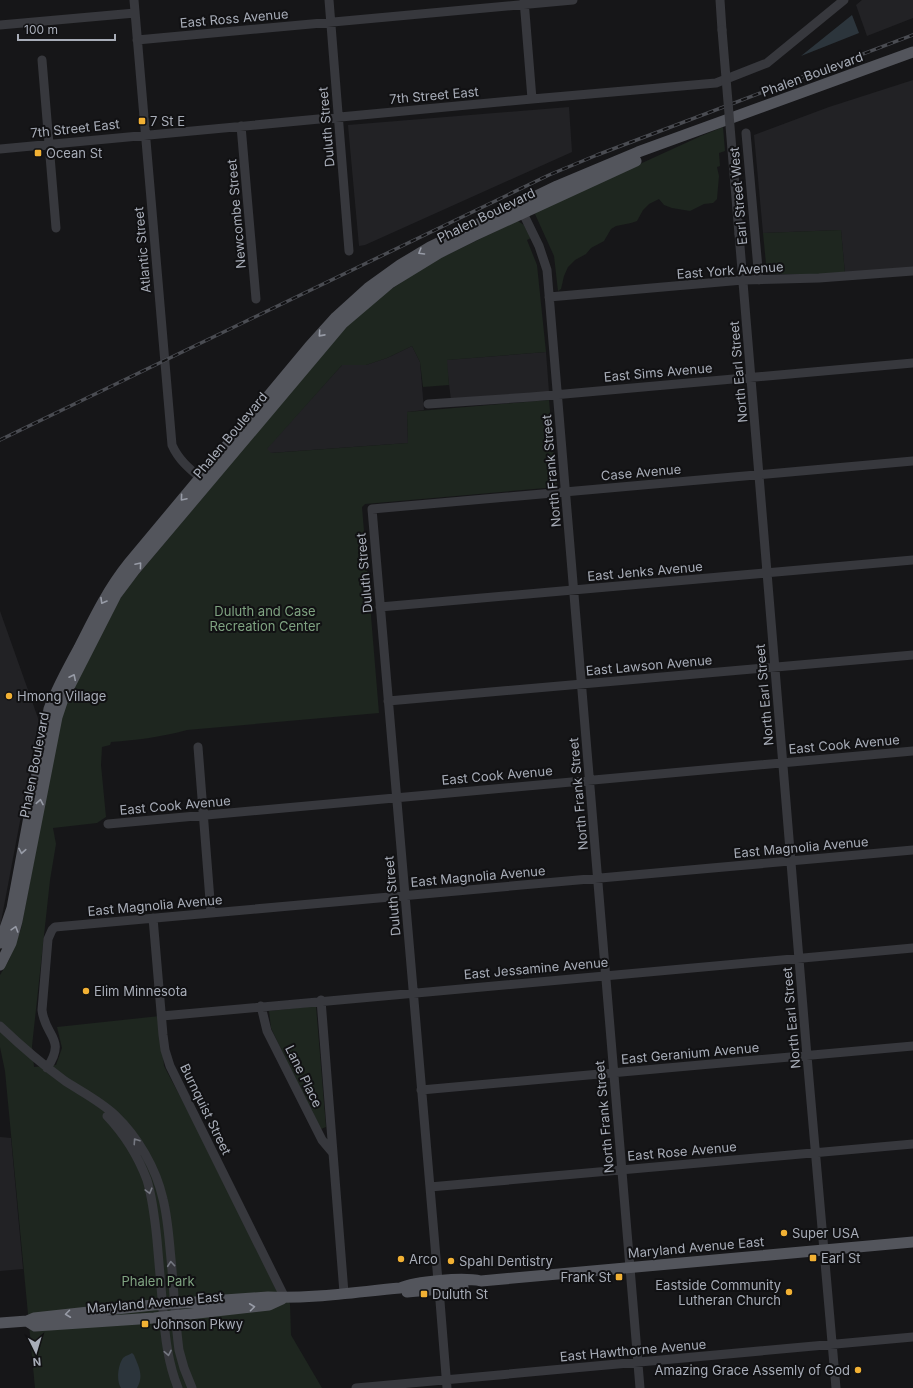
<svg xmlns="http://www.w3.org/2000/svg" width="913" height="1388" viewBox="0 0 913 1388" font-family="Inter,sans-serif">
<rect width="100%" height="100%" fill="#161618"/>
<path fill="#222225" d="M862,0H913V18L867,36L856,5Z
M913,80V268L845,274L841,230L763,233L754,135L829,107Z
M569,107L572,152L365,245L359,246L348,125Z
M412,346L420,362L424,410L407,412L408,443L270,453L266,449L342,365H366L387,358Z
M546,352L549,392L451,400L446,360Z
M0,611L39,721L0,927Z
M0,1137L11,1138L23,1269L0,1271Z"/>
<path fill="#1e261f" d="M723,127L725,151L719,153L720,166L717,167L719,176L717,199L713,203L704,204L690,211L672,208L664,205L659,199L649,204L643,210L637,221L631,223L616,226L611,229L604,241L591,248L586,254L575,260L568,267L564,276L561,289L558,291L554,256L535,214L537,211L701,136Z
M518,221L524,225L531,238L527,240L537,265L546,352L447,360L449,385L423,387L420,362L412,346L387,358L366,365H342L267,449L271,453L408,443L407,412L549,400L557,487L365,504L362,507L379,713L187,730C162,737 137,740 111,742L110,745L102,747L101,765L106,817L97,823L53,828L56,844L50,880L32,1046L34,1067L56,1065L62,1048L57,1027L160,1016L164,1066L290,1304L291,1335L322,1388H35L5,1071L0,1047V975L9,960L21,929L61,716L65,703L119,600L132,582L332,342L362,311L384,294L430,263L515,222Z
M841,230L845,274H767L763,233Z
M316,1006L326,1127L321,1129L314,1119L271,1028L269,1011Z"/>
<path fill="#2c353c" d="M852,15L859,33L801,56Z
M132,1353L134,1355C139,1368 144,1375 137,1388H121C116,1381 118,1365 123,1358C126,1355 129,1355 132,1353Z"/>
<g fill="none" stroke-linecap="round" stroke-linejoin="round">
<path stroke="#37383d" stroke-width="9" d="M134,0L172,445C179,461 191,470 204,481
M329,0L349,251
M524,0L532,99
M720,0L722,30
M0,25L135,13
M137,40L573,0
M42,60L56,228
M241,126L256,299
M746,133L759,280
M0,149L532,99L716,83L767,63L844,0
M520,207L539,246L547,270L640,1388
M739,234L807,1056L836,1388
M549,297L743,280L819,278L913,271
M428,404L531,397L913,363
M380,607L913,560
M388,701L913,655
M198,747L211,913
M108,824L913,751
M153,918L163,1035L165,1050L170,1066L285,1298
M321,1000L344,1293
M261,1006L267,1031L322,1140L333,1153
M162,1016L913,948
M0,1026C21,1046 42,1064 65,1081C82,1092 100,1101 115,1115C138,1137 156,1168 163,1199C168,1219 169,1239 171,1259C174,1289 175,1320 179,1350L184,1368L192,1388
M47,1068C67,1038 45,1037 42,1010L48,939L52,930L55,927L913,850
M421,1090L913,1046
M107,1116C124,1134 138,1156 147,1180C153,1200 155,1220 157,1240C159,1264 161,1287 163,1310C165,1337 168,1363 178,1388
M430,1187L913,1144
M438,1281L372,509L913,461
M439,1289L447,1388
M356,1388L913,1337"/>
<path stroke="#53555c" stroke-width="11" d="M0,943L12,908L49,709C57,688 68,668 79,648C94,618 108,589 129,563L309,347L336,317L368,288L400,265L430,247L557,186L638,152L913,52
M0,965L11,943L17,921L57,717L63,699L116,595L134,571L343,323L390,283L439,253L473,236L636,161
M407,1292L463,1287
M27,1321L35,1326L154,1318L269,1305L282,1299
M0,1323L27,1321L34,1318L153,1305L268,1297C312,1299 356,1292 400,1288C416,1281 463,1277 481,1281L913,1242"/>
<defs>
<path id="rail" d="M0,440L549,175L597,155L913,35"/>
</defs>
<use href="#rail" stroke="#4a4c52" stroke-width="3.5"/>
<use href="#rail" stroke="#111113" stroke-width="2" stroke-dasharray="6" stroke-linecap="butt"/>
<path stroke="#37383d" stroke-width="9" d="M722,30L739,234"/>
</g>
<defs><path id="oneway-chevron" d="M-2-3.5L2.5 0L-2 3.5" fill="none" stroke-width="1.6" stroke-linecap="round" stroke-linejoin="round"/></defs>
<g stroke="#979ba6">
<use href="#oneway-chevron" transform="translate(421 252) rotate(149)"/>
<use href="#oneway-chevron" transform="translate(321 334) rotate(132)"/>
<use href="#oneway-chevron" transform="translate(183 498) rotate(130)"/>
<use href="#oneway-chevron" transform="translate(139 565) rotate(-50)"/>
<use href="#oneway-chevron" transform="translate(103 601) rotate(120)"/>
<use href="#oneway-chevron" transform="translate(73 677) rotate(-64)"/>
<use href="#oneway-chevron" transform="translate(40 802) rotate(-79)"/>
<use href="#oneway-chevron" transform="translate(22 851) rotate(100)"/>
<use href="#oneway-chevron" transform="translate(15 929) rotate(-73)"/>
<use href="#oneway-chevron" transform="translate(252 1307) rotate(-7)"/>
<use href="#oneway-chevron" transform="translate(68 1314) rotate(173)"/>
</g>
<g stroke="#757881">
<use href="#oneway-chevron" transform="translate(136 1141) rotate(-124)"/>
<use href="#oneway-chevron" transform="translate(149 1191) rotate(75)"/>
<use href="#oneway-chevron" transform="translate(171 1264) rotate(-95)"/>
<use href="#oneway-chevron" transform="translate(168 1353) rotate(79)"/>
</g>
<g fill="#f2b134" stroke="#111113" stroke-width="1.5">
<rect x="138" y="117" width="8" height="8" rx="2"/>
<rect x="34" y="149" width="8" height="8" rx="2"/>
<circle cx="9" cy="696" r="4"/>
<circle cx="86" cy="991" r="4"/>
<circle cx="784" cy="1233" r="4"/>
<rect x="809" y="1254" width="8" height="8" rx="2"/>
<circle cx="401" cy="1259" r="4"/>
<circle cx="451" cy="1261" r="4"/>
<rect x="615" y="1273" width="8" height="8" rx="2"/>
<circle cx="789" cy="1292" r="4"/>
<rect x="420" y="1290" width="8" height="8" rx="2"/>
<rect x="141" y="1320" width="8" height="8" rx="2"/>
<circle cx="858" cy="1370" r="4"/>
</g>
<g text-anchor="middle" dominant-baseline="central" stroke-width="4" stroke-linejoin="round" paint-order="stroke">
<g font-size="13" fill="#a8adb8" stroke="#111113">
<text transform="translate(234 18) rotate(-5)">East Ross Avenue</text>
<text transform="translate(812 74) rotate(-20)">Phalen Boulevard</text>
<text transform="translate(434 95) rotate(-5)">7th Street East</text>
<text transform="translate(326 127) rotate(-95)">Duluth Street</text>
<text transform="translate(75 128) rotate(-6)">7th Street East</text>
<text transform="translate(738 196) rotate(-95)">Earl Street West</text>
<text transform="translate(236 214) rotate(-95)">Newcombe Street</text>
<text transform="translate(486 215) rotate(-26)">Phalen Boulevard</text>
<text transform="translate(142 250) rotate(-95)">Atlantic Street</text>
<text transform="translate(730 270) rotate(-4)">East York Avenue</text>
<text transform="translate(658 372) rotate(-5)">East Sims Avenue</text>
<text transform="translate(738 372) rotate(-95)">North Earl Street</text>
<text transform="translate(230 435) rotate(-50)">Phalen Boulevard</text>
<text transform="translate(551 471) rotate(-95)">North Frank Street</text>
<text transform="translate(641 472) rotate(-5)">Case Avenue</text>
<text transform="translate(645 571) rotate(-5)">East Jenks Avenue</text>
<text transform="translate(364 573) rotate(-95)">Duluth Street</text>
<text transform="translate(649 665) rotate(-5)">East Lawson Avenue</text>
<text transform="translate(764 695) rotate(-95)">North Earl Street</text>
<text transform="translate(844 744) rotate(-5)">East Cook Avenue</text>
<text transform="translate(34 765) rotate(-79)">Phalen Boulevard</text>
<text transform="translate(497 775) rotate(-5)">East Cook Avenue</text>
<text transform="translate(578 794) rotate(-95)">North Frank Street</text>
<text transform="translate(175 805) rotate(-5)">East Cook Avenue</text>
<text transform="translate(801 847) rotate(-5)">East Magnolia Avenue</text>
<text transform="translate(478 876) rotate(-5)">East Magnolia Avenue</text>
<text transform="translate(392 896) rotate(-95)">Duluth Street</text>
<text transform="translate(155 905) rotate(-5)">East Magnolia Avenue</text>
<text transform="translate(536 968) rotate(-5)">East Jessamine Avenue</text>
<text transform="translate(791 1018) rotate(-95)">North Earl Street</text>
<text transform="translate(690 1053) rotate(-5)">East Geranium Avenue</text>
<text transform="translate(304 1076) rotate(64)">Lane Place</text>
<text transform="translate(206 1109) rotate(64)">Burnquist Street</text>
<text transform="translate(604 1117) rotate(-95)">North Frank Street</text>
<text transform="translate(682 1151) rotate(-5)">East Rose Avenue</text>
<text transform="translate(696 1247) rotate(-5)">Maryland Avenue East</text>
<text transform="translate(155 1302) rotate(-5)">Maryland Avenue East</text>
<text transform="translate(633 1350) rotate(-5)">East Hawthorne Avenue</text>
</g>
<g font-size="13" fill="#a8adb8" stroke="#111113" text-anchor="start">
<text x="150" y="121">7 St E</text>
<text x="46" y="153">Ocean St</text>
<text x="17" y="696">Hmong Village</text>
<text x="94" y="991">Elim Minnesota</text>
<text x="792" y="1233">Super USA</text>
<text x="821" y="1258">Earl St</text>
<text x="409" y="1259">Arco</text>
<text x="459" y="1261">Spahl Dentistry</text>
<text x="611" y="1277" text-anchor="end">Frank St</text>
<text x="781" y="1285" text-anchor="end">Eastside Community<tspan x="781" dy="15">Lutheran Church</tspan></text>
<text x="432" y="1294">Duluth St</text>
<text x="153" y="1324">Johnson Pkwy</text>
<text x="850" y="1370" text-anchor="end">Amazing Grace Assemly of God</text>
</g>
<g font-size="13" fill="#7fa381" stroke="#111113">
<text x="265" y="611">Duluth and Case<tspan x="265" dy="15">Recreation Center</tspan></text>
<text x="158" y="1281">Phalen Park</text>
</g>
</g>
<g transform="translate(36 1352) rotate(175)" stroke="#111113" stroke-width="3" paint-order="stroke">
<path d="M0-3L7 15L0 10L-7 15Z" fill="#a8adb8"/>
<text y="-6" font-size="11" font-weight="bold" text-anchor="middle" fill="#a8adb8">N</text>
</g>
<path d="M18 34v6h97v-6" fill="none" stroke="#a8adb8" stroke-width="2"/>
<text x="24" y="34" font-size="12" fill="#a8adb8" stroke="#111113" stroke-width="3" paint-order="stroke">100 m</text>
</svg>
